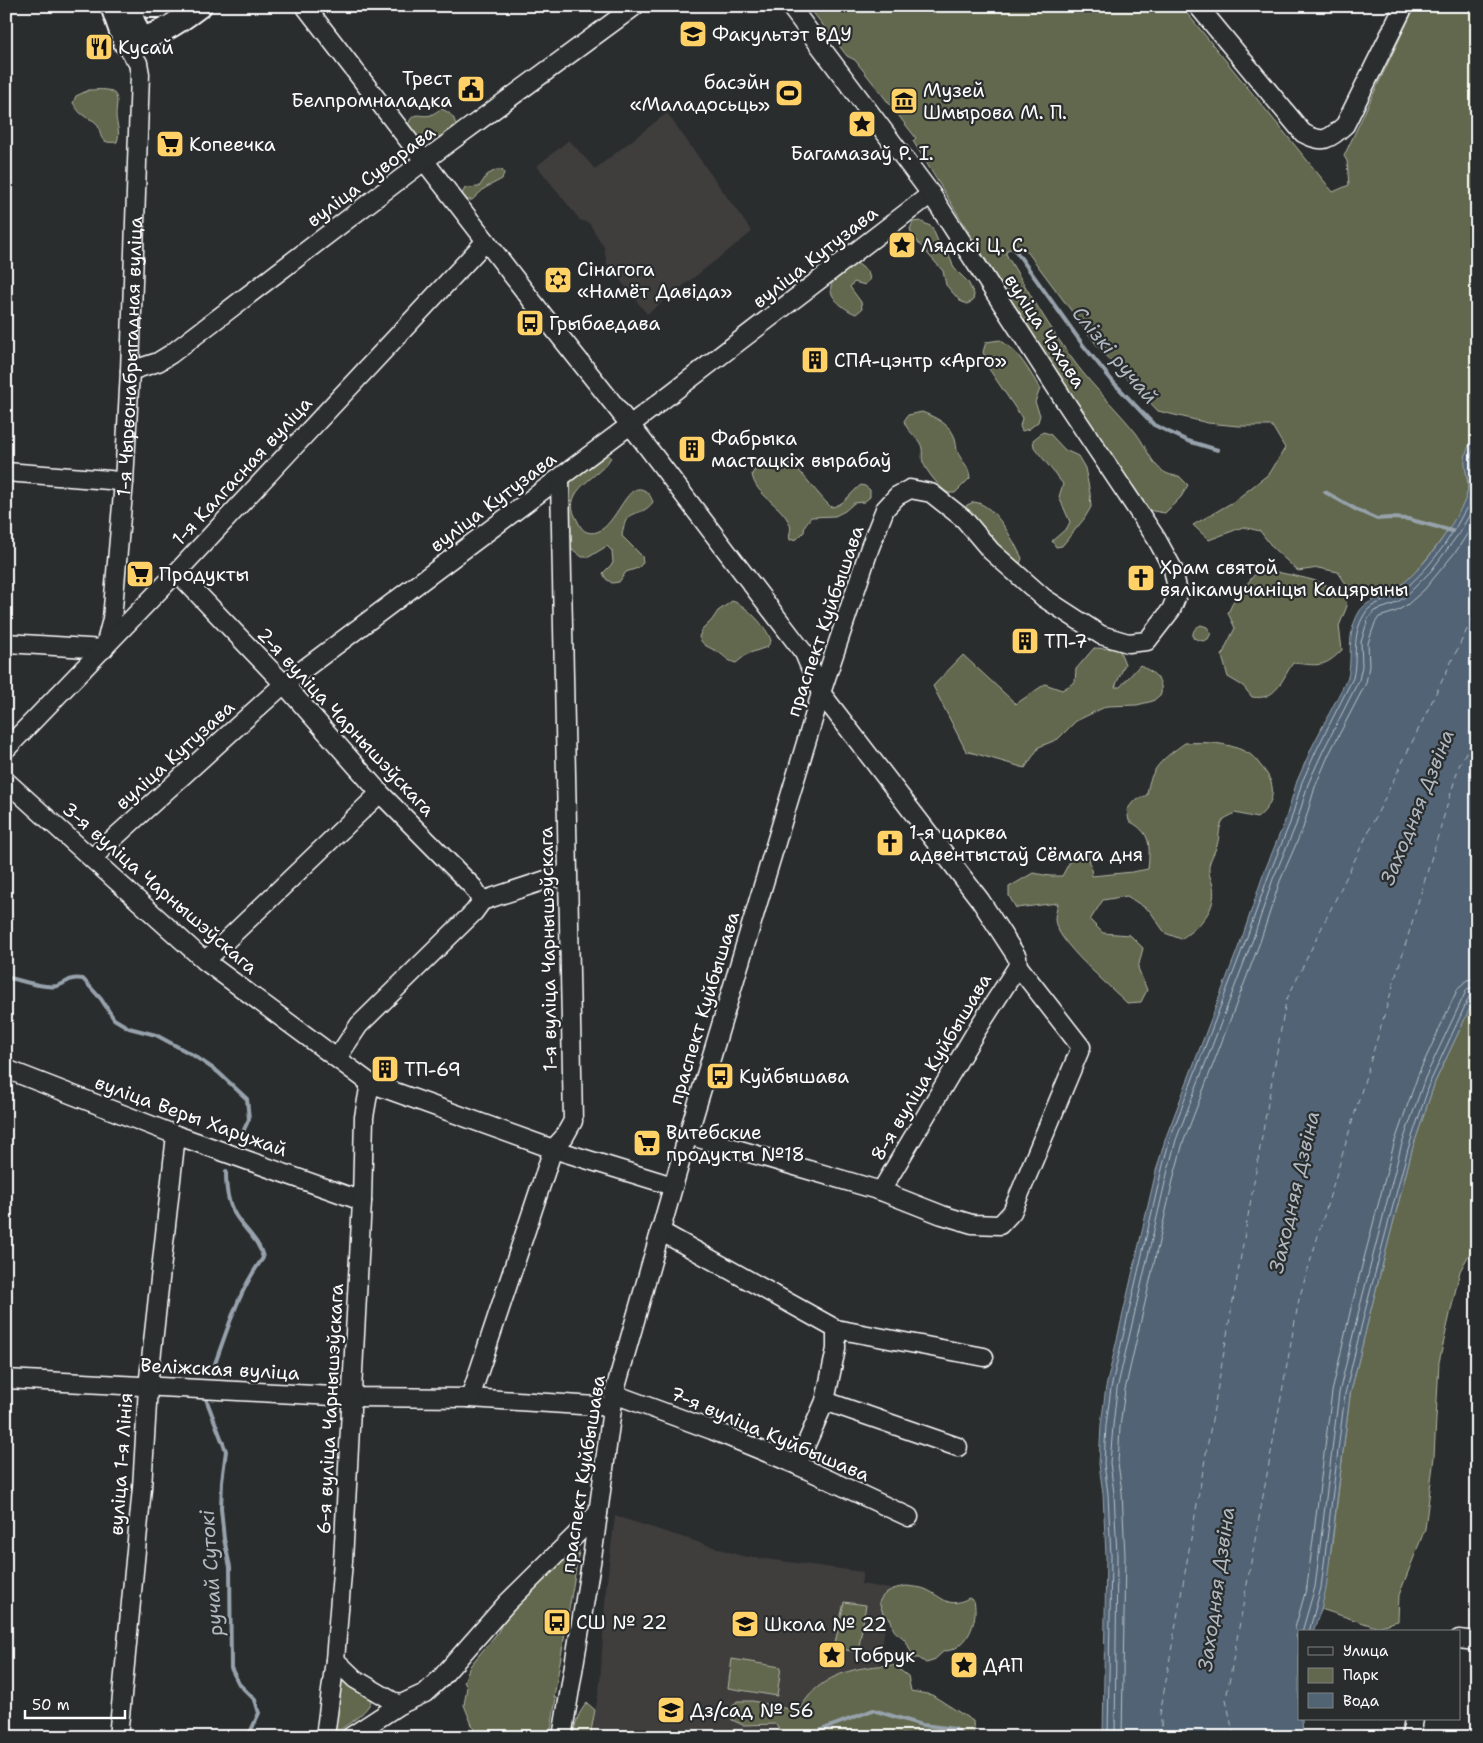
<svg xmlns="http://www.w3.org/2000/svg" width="1483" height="1743" viewBox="0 0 1483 1743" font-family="'Shantell Sans',sans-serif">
<rect width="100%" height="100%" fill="#2a2d2e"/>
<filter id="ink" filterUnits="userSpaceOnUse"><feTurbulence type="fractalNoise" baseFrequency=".02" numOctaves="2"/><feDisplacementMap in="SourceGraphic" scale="10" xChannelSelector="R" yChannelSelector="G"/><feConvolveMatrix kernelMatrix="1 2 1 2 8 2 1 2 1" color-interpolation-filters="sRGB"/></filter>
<g filter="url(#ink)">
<path fill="#403c3c" d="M667,113L752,232L647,314L607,264L604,247L589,223L580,220L537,166L569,140L595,169Z
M615,1516L742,1556L863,1572L861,1584L890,1589L879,1672L786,1728L777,1737H591L600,1683L606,1589Z"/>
<path fill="#62684e" stroke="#b0b4a6" d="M808,6H1181L1333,192L1349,185L1347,161L1344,156L1415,6H1477V431C1470,444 1464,455 1466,471C1467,479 1469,485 1467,494C1461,519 1418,573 1397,589C1392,593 1386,595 1380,598L1348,587L1338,572L1318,568L1298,571L1273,548L1260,531L1243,527L1209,540L1193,525L1233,502L1270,473L1285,448L1272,426H1238L1208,423L1158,411L1102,352L1023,246L1007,250L1006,254C1028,291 1050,329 1076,364C1094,388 1117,409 1136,433C1149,450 1154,476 1179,476L1188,485L1181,497L1165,513L1147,510L1073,402L913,141L916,138L855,60L847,56Z
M89,90C100,90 117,86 117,102C117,106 116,110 116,114C116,126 121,130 117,142C94,145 105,130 94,121C91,119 86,118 83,115C79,113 76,107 73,103L76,96Z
M442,109C448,112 451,114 454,119C463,138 429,137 419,139L413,134L408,125C414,109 419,118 431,115C435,113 438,110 442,109Z
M496,170H502L504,173L502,179L485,188L472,200H465L462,194L465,188L479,187L487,175Z
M920,221L932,227L940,246L949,255L954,268L968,282L974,294L973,301L967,304L960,301L946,285L943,271L912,236L910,229L913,222Z
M857,263L868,272L870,279L865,285L854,282L850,287L861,302L862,309L856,314C847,311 828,298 831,286C832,281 837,277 841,273C846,268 849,264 857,263Z
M1000,340C1020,353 1029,370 1040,389L1035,402L1040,415L1038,422L1029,429L1022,431L1020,426L1022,418L989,369L983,352L986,342Z
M922,412C935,417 950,424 955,438C956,442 956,446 957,450C961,462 969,464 970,478L955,493H948C940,488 926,471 923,462C921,456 924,450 920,443C915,435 907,431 904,421L908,415Z
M1043,432L1050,434L1065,450L1078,456L1085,468L1090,493L1091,507L1084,519L1062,546L1056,547L1052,541L1067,528L1070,522L1059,497L1063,484L1034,447L1033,440Z
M606,453L611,457C602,477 560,489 576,518C579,523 581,530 587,532C608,539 620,500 633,491C642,485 650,493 653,502C639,521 626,503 622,536L642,556L643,563L638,568L626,572L619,582L612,583L606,579L603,573L613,563L612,551L607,546L589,557H582L572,549L567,536L569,482L588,463Z
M764,462H767L777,467L790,462C806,476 816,493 831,507C844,506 851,492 861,485L865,486L870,490V497L864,502L854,503L845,511L835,516L811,517L805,525L804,532L797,539L790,540C788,535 792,530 790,525C783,505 755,496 752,474L756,468Z
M974,502C996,505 1012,539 1022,558L1020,564L1013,565L964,510L967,505Z
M1259,569C1271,570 1280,573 1291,575C1315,580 1323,582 1344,595L1347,606L1339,626L1342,650C1323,669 1318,665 1293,663C1281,680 1277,701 1252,697L1243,686L1228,677L1222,656L1226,646L1235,628L1228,613L1234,600Z
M732,601C745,604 768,628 771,641L767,647L747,654L736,663C727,661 725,656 718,652C710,647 703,647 699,637L702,630L712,620L718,611Z
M1201,625L1207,627L1211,633L1208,639L1203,641L1193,638C1192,631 1195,628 1201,625Z
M1094,648L1119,649L1125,664L1115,687H1120L1140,665C1153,673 1163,677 1161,694L1153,701L1137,705L1107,706L1076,721L1058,739L1039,747L1025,768L966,751L933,686L963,655L1016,704L1045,684L1062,690L1075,682L1076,669Z
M1185,743C1206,742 1227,742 1246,752C1251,754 1257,760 1260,765C1277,783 1277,802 1257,818L1235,813C1232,815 1227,817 1224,819C1218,826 1220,837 1217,845C1215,853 1208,861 1209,871C1209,876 1212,881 1213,886C1217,910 1200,926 1181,939L1165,933L1150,911L1127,896L1103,900L1090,920L1103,933L1130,935L1143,948L1138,968L1147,990L1141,1002L1127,1003C1110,986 1055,941 1055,919C1055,914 1057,908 1058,903L1016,908L1009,896V887L1033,873L1050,876H1062L1074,854L1085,851L1089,856L1092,876L1132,872L1148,869C1150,846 1152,833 1129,821L1127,810L1133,802L1147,795C1150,767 1164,758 1185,743Z
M1477,993V1240L1460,1271L1439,1362L1434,1457L1425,1529L1399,1595L1398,1621L1376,1627L1321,1609L1332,1544L1350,1395L1370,1313L1412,1150L1435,1082Z
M579,1551L554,1697L556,1698L550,1737H477L464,1705L467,1687L464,1682L470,1666L498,1632L510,1607L529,1590L534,1589L561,1556Z
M907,1586C913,1587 922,1587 927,1590C944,1598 948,1609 969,1598L974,1601C979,1620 967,1651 944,1651L933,1661L926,1663L919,1658H913C911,1653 908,1643 904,1639C895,1630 894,1635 891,1620L883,1613L879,1602C885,1590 894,1588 907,1586Z
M844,1602L866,1605L858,1652L834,1648Z
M732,1659L781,1667L777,1696L728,1688Z
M893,1665L908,1676L911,1691L932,1695L973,1721L974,1737H929L900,1733L895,1737H779L781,1732L776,1724L743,1725L732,1720V1707L737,1701H753L797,1711C804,1703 810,1693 818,1687C839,1670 867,1666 893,1665Z
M344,1676L373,1694C371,1712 350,1722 337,1732L332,1730L340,1680Z
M587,1703L595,1710L590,1737H573C575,1723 578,1713 587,1703Z"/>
<path fill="#516474" stroke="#97a2ac" d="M1477,431V993L1435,1082L1412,1150L1370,1313L1350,1395L1326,1589L1321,1609L1313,1632H1299V1719H1302L1303,1737H1103L1106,1556L1103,1494L1099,1464L1101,1425L1106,1387L1156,1171L1166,1137L1243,935L1263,875L1285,821L1297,781L1312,747L1348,677C1353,653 1346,637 1358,614C1367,597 1385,599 1399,587C1423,567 1443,541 1458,513C1464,504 1469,493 1468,481C1467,474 1464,466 1465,459C1466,449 1472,440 1477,431Z"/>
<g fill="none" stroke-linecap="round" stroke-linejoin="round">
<path stroke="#b9c1c7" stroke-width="1" d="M1302,1632L1315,1587L1339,1393L1359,1310L1401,1147L1425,1078L1467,989L1477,986
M1309,1632L1321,1588L1345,1394L1365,1311L1408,1149L1431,1080L1470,995L1473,993L1477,992
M1299,1643L1296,1636L1295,1628L1307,1586L1332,1392L1351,1308L1394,1144L1418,1075L1458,988L1467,980L1477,978
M1108,1737L1111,1556L1108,1494L1104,1464L1106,1425L1111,1388L1161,1173L1170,1138L1247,937L1268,877L1290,823L1302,782L1317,749L1353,678C1358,656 1351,637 1364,615C1371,601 1389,602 1401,592C1427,571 1448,543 1463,514C1469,504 1474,494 1473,482C1472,464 1467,459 1477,442
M1115,1737L1117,1556L1114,1493L1110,1463L1113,1426L1117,1389L1167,1174L1176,1140L1253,939L1273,879L1296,825L1308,784L1323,751L1359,680L1362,666L1361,642L1368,619L1374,611L1392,605L1404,598L1431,571L1460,532L1477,501
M1122,1737L1125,1556L1122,1492L1118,1463L1120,1427L1125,1390L1174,1176L1183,1143L1260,942L1280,881L1303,828L1315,787L1329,754L1366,683L1369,666L1368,643L1375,623L1379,617L1395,612L1407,605L1424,590L1457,550L1477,518"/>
<path stroke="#97a2ac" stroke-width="4" d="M1013,247L1083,345L1114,383L1154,425L1188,441L1218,450
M1325,492L1357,510L1377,519L1390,518L1408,519L1452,531
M6,977C19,980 45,989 57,986C70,982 67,977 83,979L101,999L114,1019L129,1028L156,1035L193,1055L218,1072L247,1099L249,1119L240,1138
M212,1372C226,1334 238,1291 263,1258C260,1241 245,1230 236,1216C227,1202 226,1187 226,1171
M206,1399L226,1451L222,1481L221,1508L224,1539L230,1567L231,1668L239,1684L255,1700L259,1713L248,1737
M817,1737L821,1730L873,1710L922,1725L955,1729L965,1737"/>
<path stroke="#b1b9c0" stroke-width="1" stroke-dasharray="6 5" stroke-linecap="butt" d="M1163,1737L1160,1714L1286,1001L1477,609
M1234,1737L1226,1699L1299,1299L1459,766L1477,731"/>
<defs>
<g id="minor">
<path d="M305,6L543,315L642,440L804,653L821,693L980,900L1017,957L1018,966L1081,1047L1012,1212L1000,1225L972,1224L942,1215L881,1191L688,1135"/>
<path d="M1198,6L1303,133C1323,144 1328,140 1345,125L1404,6"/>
<path d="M130,371L158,362L171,354L424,161L635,6"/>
<path d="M6,472L109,480L124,482"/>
<path d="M177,572L284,684L380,793L473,887L482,901"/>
<path d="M6,643L104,649"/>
<path id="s1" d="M105,646L112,619L124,482L130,371L140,74L138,63L125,43"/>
<path d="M6,749L177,572L486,241"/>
<path d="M6,781L205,961L370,1083L553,1149L673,1186"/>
<path d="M92,858L284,684L630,425L931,194"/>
<path d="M205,961L380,793"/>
<path d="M337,1058L359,1025L474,912L482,901L567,873"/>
<path d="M6,1069L176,1135L362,1201"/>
<path d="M881,1191L978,1028L1018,966"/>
<path d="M660,1231L836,1329L984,1357"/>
<path d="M6,1379L352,1397L470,1398L612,1407"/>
<path d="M614,1394L712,1430L797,1465L909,1517"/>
<path d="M470,1398L553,1149L564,1137L573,1121L560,479"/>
<path d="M825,1401L958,1447"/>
<path d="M797,1465L825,1401L836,1349V1329"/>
<path d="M1459,1639L1477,1641"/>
<path d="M335,1660L355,1679L399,1705"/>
<path d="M118,1737L142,1488L148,1387L176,1135"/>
<path d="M325,1737L335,1660L343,1561L362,1201L364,1117L370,1083"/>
<path d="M350,1737L399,1705L425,1693L440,1679L507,1603L598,1513"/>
<path d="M562,1737L593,1551L614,1394L685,1145L821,693L870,547L885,509L897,496L910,489L931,493L964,519L991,551L1044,598L1101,635L1128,643L1147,641L1171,610L1178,593L1173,569L1156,538L1066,403L931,194L790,6"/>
<path d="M1411,1737L1414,1719"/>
</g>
<path id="major" d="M112,6L125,43C156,37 175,25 200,6
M127,6L141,40
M149,6H159"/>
</defs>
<use href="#minor" stroke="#fff" stroke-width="21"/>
<use href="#major" stroke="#fff" stroke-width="26"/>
<use href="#minor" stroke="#2a2d2e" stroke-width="18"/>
<use href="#major" stroke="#2a2d2e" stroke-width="22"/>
</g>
</g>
<defs>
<symbol id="university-square" viewBox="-11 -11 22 22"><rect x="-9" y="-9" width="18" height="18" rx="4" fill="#ffd166" stroke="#2a2d2e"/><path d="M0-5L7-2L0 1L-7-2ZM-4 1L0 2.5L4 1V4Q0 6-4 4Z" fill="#111"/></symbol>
<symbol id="restaurant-square" viewBox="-11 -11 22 22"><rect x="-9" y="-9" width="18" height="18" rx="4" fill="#ffd166" stroke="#2a2d2e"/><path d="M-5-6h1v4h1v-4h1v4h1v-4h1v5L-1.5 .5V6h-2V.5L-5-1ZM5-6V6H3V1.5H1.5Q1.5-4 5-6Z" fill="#111"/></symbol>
<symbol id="civic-square" viewBox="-11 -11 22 22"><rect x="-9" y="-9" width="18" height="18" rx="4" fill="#ffd166" stroke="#2a2d2e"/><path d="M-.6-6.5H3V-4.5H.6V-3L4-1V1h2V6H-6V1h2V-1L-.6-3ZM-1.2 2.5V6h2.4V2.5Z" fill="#111"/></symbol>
<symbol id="stadium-square" viewBox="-11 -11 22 22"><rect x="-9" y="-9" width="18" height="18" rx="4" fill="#ffd166" stroke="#2a2d2e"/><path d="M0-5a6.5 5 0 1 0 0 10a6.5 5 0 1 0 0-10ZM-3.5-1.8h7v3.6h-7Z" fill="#111"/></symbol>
<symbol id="museum-square" viewBox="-11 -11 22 22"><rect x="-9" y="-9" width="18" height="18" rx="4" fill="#ffd166" stroke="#2a2d2e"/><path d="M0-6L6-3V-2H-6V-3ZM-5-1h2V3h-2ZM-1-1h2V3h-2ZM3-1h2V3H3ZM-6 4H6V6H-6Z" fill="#111"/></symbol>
<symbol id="sight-square" viewBox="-11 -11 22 22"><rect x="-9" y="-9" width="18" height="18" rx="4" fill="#ffd166" stroke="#2a2d2e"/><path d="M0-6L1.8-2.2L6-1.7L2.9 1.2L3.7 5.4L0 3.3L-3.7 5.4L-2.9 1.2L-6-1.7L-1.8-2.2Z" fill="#111"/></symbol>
<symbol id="supermarket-square" viewBox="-11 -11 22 22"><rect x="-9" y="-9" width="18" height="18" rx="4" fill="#ffd166" stroke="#2a2d2e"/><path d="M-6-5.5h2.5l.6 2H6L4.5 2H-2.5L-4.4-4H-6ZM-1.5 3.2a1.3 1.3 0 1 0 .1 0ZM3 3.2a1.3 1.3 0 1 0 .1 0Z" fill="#111"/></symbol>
<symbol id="synagogue-square" viewBox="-11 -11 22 22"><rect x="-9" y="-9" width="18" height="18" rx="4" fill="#ffd166" stroke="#2a2d2e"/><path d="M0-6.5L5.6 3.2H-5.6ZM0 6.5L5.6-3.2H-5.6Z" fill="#111"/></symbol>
<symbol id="bus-square" viewBox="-11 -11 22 22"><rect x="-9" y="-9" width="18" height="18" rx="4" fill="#ffd166" stroke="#2a2d2e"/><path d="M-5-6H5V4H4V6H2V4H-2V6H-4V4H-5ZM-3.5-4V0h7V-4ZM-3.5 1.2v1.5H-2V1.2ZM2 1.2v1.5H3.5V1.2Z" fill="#111"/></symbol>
<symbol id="building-square" viewBox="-11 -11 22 22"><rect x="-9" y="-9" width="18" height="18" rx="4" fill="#ffd166" stroke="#2a2d2e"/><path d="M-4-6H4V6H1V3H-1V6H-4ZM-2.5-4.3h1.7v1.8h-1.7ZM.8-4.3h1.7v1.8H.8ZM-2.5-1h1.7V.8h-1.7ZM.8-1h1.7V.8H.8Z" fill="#111"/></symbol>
<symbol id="church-square" viewBox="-11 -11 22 22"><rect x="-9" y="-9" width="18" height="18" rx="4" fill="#ffd166" stroke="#2a2d2e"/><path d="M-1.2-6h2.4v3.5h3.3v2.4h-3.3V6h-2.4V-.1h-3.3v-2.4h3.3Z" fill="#111"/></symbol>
<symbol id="school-square" viewBox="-11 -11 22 22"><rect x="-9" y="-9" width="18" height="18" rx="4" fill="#ffd166" stroke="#2a2d2e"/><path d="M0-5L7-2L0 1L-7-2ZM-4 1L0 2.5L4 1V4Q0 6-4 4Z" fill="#111"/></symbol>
</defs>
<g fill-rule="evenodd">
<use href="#university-square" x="677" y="18" width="32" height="32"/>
<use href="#restaurant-square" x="83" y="31" width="32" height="32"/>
<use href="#civic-square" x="455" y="73" width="32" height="32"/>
<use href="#stadium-square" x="773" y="77" width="32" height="32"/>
<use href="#museum-square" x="888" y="85" width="32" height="32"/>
<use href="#sight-square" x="846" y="108" width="32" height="32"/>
<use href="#supermarket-square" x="154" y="128" width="32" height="32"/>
<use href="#sight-square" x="886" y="229" width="32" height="32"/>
<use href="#synagogue-square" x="542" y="264" width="32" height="32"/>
<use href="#bus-square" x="514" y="307" width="32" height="32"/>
<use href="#building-square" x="799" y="344" width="32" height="32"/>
<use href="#building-square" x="676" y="433" width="32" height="32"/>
<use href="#supermarket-square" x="124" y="558" width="32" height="32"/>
<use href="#church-square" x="1125" y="562" width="32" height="32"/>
<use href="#building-square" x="1009" y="625" width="32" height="32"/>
<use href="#church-square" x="874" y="827" width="32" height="32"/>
<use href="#building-square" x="369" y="1053" width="32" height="32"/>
<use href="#bus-square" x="704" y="1060" width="32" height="32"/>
<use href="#supermarket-square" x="631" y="1127" width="32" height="32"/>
<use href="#bus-square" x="541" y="1606" width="32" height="32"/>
<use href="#school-square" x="729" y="1608" width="32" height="32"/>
<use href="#sight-square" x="816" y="1639" width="32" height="32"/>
<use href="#sight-square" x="948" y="1649" width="32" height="32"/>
<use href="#school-square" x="655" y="1694" width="32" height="32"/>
</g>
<g text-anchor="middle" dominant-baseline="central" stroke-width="4.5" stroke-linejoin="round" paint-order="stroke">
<g font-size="19" fill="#fff" stroke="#2a2d2e" text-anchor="start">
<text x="712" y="34">Факультэт ВДУ</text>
<text x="118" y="47">Кусай</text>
<text x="452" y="78" text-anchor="end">Трест<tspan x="452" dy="22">Белпромналадка</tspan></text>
<text x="770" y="82" text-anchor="end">басэйн<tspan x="770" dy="22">«Маладосьць»</tspan></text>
<text x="923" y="90">Музей<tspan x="923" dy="22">Шмырова М. П.</tspan></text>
<text x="189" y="144">Копеечка</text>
<text x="862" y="153" text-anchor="middle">Багамазаў Р. І.</text>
<text x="921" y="245">Лядскі Ц. С.</text>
<text x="577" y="269">Сінагога<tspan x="577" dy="22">«Намёт Давіда»</tspan></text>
<text x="549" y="323">Грыбаедава</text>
<text x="834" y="360">СПА-цэнтр «Арго»</text>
<text x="711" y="438">Фабрыка<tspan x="711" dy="22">мастацкіх вырабаў</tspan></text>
<text x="1160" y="567">Храм святой<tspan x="1160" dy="22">вялікамучаніцы Кацярыны</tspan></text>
<text x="159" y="574">Продукты</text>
<text x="1044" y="641">ТП-7</text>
<text x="909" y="832">1-я царква<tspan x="909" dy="22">адвентыстаў Сёмага дня</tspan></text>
<text x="404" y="1069">ТП-69</text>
<text x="739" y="1076">Куйбышава</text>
<text x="666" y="1132">Витебские<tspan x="666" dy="22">продукты №18</tspan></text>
<text x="576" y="1622">СШ № 22</text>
<text x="764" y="1624">Школа № 22</text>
<text x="851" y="1655">Тобрук</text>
<text x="983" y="1665">ДАП</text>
<text x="690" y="1710">Дз/сад № 56</text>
</g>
<g font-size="19" fill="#fff" stroke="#2a2d2e">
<text transform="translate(371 176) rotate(-37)">вуліца Суворава</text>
<text transform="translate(815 257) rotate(-38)">вуліца Кутузава</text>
<text transform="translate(1045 331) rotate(57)">вуліца Чэхава</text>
<text stroke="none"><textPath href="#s1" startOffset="291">1-я Чырвонабрыгадная вуліца</textPath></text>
<text transform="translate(242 471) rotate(-47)">1-я Калгасная вуліца</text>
<text transform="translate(493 502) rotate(-37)">вуліца Кутузава</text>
<text transform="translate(825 621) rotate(-71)">праспект Куйбышава</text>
<text transform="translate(346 722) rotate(47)">2-я вуліца Чарнышэўскага</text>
<text transform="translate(175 755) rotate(-42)">вуліца Кутузава</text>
<text transform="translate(160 888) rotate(41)">3-я вуліца Чарнышэўскага</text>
<text transform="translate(548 949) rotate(-91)">1-я вуліца Чарнышэўскага</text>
<text transform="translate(704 1008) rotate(-73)">праспект Куйбышава</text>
<text transform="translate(931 1067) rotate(-59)">8-я вуліца Куйбышава</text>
<text transform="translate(191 1116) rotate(20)">вуліца Веры Харужай</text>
<text transform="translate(220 1369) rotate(3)">Веліжская вуліца</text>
<text transform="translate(330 1409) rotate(-87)">6-я вуліца Чарнышэўскага</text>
<text transform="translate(770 1434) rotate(23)">7-я вуліца Куйбышава</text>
<text transform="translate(121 1464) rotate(-86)">вуліца 1-я Лінія</text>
<text transform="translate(583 1474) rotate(-81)">праспект Куйбышава</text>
</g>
<g font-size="20" font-style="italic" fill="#b1b9c0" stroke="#2a2d2e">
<text transform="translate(1115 355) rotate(50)">Слізкі ручай</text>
<text transform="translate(1417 807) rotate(-68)">Заходняя Дзвіна</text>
<text transform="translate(1294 1192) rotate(-77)">Заходняя Дзвіна</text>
<text transform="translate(211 1573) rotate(-94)">ручай Сутокі</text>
<text transform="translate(1216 1589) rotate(-82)">Заходняя Дзвіна</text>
</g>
</g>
<rect width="1483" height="1743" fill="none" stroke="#2a2d2e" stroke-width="25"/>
<rect x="12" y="12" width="1458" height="1718" fill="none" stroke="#fff" stroke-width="2" filter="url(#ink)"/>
<rect x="1298" y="1630" width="162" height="90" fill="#2a2d2e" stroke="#7f8182"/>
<rect x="1308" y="1647" width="25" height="8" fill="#2a2d2e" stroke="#7f8182"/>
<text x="1343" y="1656" font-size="15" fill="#ffffff">Улица</text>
<rect x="1308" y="1668" width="25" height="15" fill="#62684e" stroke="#7f8182"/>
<text x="1343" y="1680" font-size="15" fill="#ffffff">Парк</text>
<rect x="1308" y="1693" width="25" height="15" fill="#516474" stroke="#7f8182"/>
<text x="1343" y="1706" font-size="15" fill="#ffffff">Вода</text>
<path d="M25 1710v8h100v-8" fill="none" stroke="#ffffff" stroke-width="2.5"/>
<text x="32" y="1710" font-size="15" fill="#ffffff" stroke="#2a2d2e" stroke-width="4" paint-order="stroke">50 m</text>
</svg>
